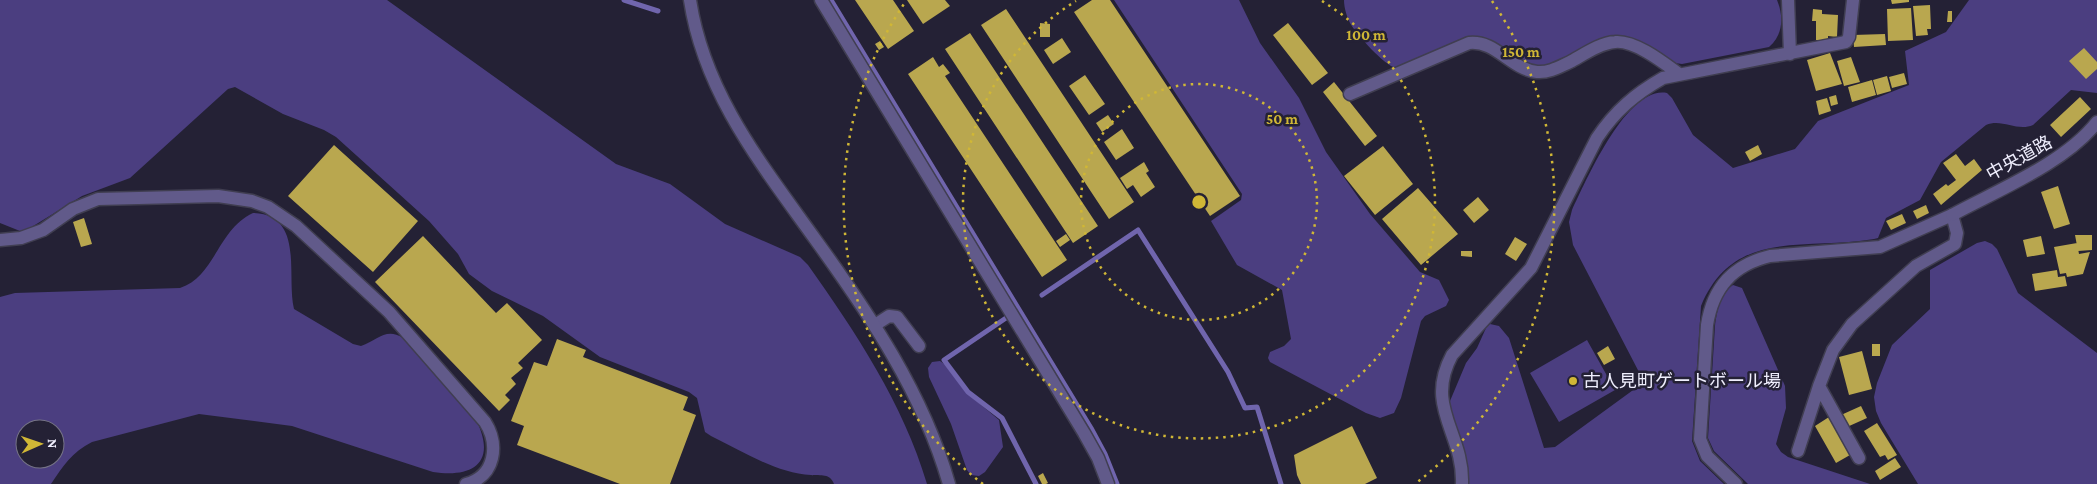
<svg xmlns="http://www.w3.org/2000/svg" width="2097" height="484" viewBox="0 0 2097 484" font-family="'Crimson Pro','Noto Sans JP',serif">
<rect width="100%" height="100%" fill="#242135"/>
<path fill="#4b3e80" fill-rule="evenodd" d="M0,0H387L616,164L670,184L725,224L800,257L808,265C856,333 903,403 927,484H834C830,473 821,476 811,475C776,473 742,451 711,436L705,432L697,398L689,392L600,357L543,316L492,291L469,274L458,254L429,221L336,137L324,130L283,114L235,87L228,89L130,178L82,196L30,228L20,231L0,223Z
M1114,0H1239L1260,43L1299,98L1326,152L1370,214L1420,272L1439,280L1449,300L1446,306L1425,316L1421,321L1401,398L1394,413L1380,418L1366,413L1270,362L1268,358L1270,352L1284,346L1291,339L1282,290L1237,265L1211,221L1241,200L1242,194Z
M1344,0H1777C1784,17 1783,35 1769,47L1682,64L1675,63L1625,38L1548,66H1530L1490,40L1396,68C1385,66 1356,34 1350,23C1347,17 1344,8 1344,0Z
M1969,0H2097V93L2071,90L2033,125C2017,132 2002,118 1986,125L1941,162L1920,200L1886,218L1878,238L1874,239C1805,251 1734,227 1701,306L1692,441L1700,461L1724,484H1468L1464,449L1450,411V401L1466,363L1477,348L1486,328L1490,324L1499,326L1509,338L1544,448L1555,447L1640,385V374L1573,245L1569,222L1572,210C1586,181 1627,85 1667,93L1672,98L1693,135L1733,168L1795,149L1818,121L1909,85L1905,51L1946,32Z
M253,213C305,215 286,275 294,309L353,344L361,346C378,340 386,327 403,338L478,424C496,464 471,478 433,472L292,426L199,414L92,442C72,452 63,466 51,484H0V297L15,293L180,288C215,277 217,230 253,213ZM25,429H55V459H25Z
M1985,241L1992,244L1997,249L2018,293L2097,353V484H1918L1881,423L1876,411L1874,397L1877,383L1892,345L1930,309V270L1977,243Z
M1733,285L1742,288L1785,386L1786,408L1776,444L1781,452L1788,457L1870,484H1748L1714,451L1708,438L1715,326C1717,311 1720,294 1733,285Z
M1587,340L1615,390L1559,422L1530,373Z
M940,361L946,365L967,393L999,420L1003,447L985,472L979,476L971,475L967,470L951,424L929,377L928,368L932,362Z"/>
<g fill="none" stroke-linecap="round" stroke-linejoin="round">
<path stroke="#7065ad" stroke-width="5" d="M624,0L658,11
M831,0L1091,428L1105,454L1117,484
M1042,295L1138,230L1228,372L1245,408L1257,407L1281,484
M1006,318L944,360L968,392L1002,418L1036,484"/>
</g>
<path fill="#b9a74f" d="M855,0H893L914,31L888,49Z
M907,0H945L950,6L923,24Z
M1092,0H1110L1240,196L1210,216L1074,12Z
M1891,0H1909V2L1892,4Z
M1930,5L1931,29H1927L1928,35L1916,36L1913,6Z
M1911,8L1913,40L1888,41L1887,9Z
M1006,9L1134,202L1109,219L981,25Z
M1813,9L1822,10V14L1838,15L1837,37L1828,36V41L1816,40V21H1812Z
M1948,11H1952V22H1947Z
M1040,23L1050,24V37H1040Z
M1288,23L1328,73L1312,85L1273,35Z
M970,33L1098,226L1073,243L945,49Z
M1885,34L1886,45L1854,47L1853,35Z
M1062,38L1071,52L1053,64L1044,50Z
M880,41L884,47L879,50L875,44Z
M2084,48L2097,62V69L2086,79L2069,61Z
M1830,53L1842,84L1816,91L1807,60Z
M933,57L939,67L943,64L950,73L945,76L1067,260L1042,277L908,74Z
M1851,57L1860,82L1844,86L1837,61Z
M1904,73L1907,84L1892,88L1889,77Z
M1085,75L1105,104L1089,115L1069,86Z
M1887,76L1891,91L1877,95L1873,80Z
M1872,80L1876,95L1852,102L1848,87Z
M1334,82L1377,136L1365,146L1323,92Z
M1836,95L1838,104L1831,106L1829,97Z
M2080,97L2091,109L2061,137L2050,125Z
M1827,98L1831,111L1819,115L1816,101Z
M1108,115L1114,124L1102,132L1096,123Z
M1122,129L1134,148L1116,160L1104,142Z
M2038,141L2044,150L2032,157L2027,149Z
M334,145L418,221L373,272L288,196Z
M1758,145L1762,154L1750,161L1745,152Z
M1383,146L1413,184L1375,215L1344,176Z
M1956,154L1965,166L1974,159L1982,170L1941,205L1933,194L1946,184L1948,186L1956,180L1943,163Z
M1144,162L1149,171L1146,173L1155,187L1141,197L1133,185L1127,189L1120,178Z
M2058,186L2070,224L2054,229L2041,192Z
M1418,188L1458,234L1421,265L1382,219Z
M1478,197L1489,210L1474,223L1463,210Z
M1926,205L1929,213L1917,219L1913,211Z
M1902,214L1906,223L1891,230L1886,221Z
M84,218L92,244L81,247L73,222Z
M1066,234L1070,240L1060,247L1056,241Z
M2075,235H2092V250L2078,251Z
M423,236L496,313L507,303L542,340L518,363L523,368L511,378L516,384L505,395L510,400L499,411L375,282Z
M2041,236L2045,254L2027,257L2023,240Z
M1515,237L1527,244L1516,261L1505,254Z
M2077,243L2079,254L2090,252L2083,274L2067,277L2066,273L2060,274L2054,247Z
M1461,251H1472V257L1461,256Z
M2057,270L2058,277L2065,276L2067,286L2035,291L2032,274Z
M557,339L586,350L583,357L688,397L683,410L696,415L670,484H620L517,445L524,426L511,421L534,362L547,366Z
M1872,344H1880V356H1872Z
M1608,346L1615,359L1604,365L1597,353Z
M1862,351L1872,389L1849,395L1839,357Z
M1861,406L1867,418L1847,427L1841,415Z
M1829,417L1850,455L1836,463L1815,426Z
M1877,423L1897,455L1888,460L1885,455L1880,457L1864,431Z
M1352,426L1377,478L1365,484H1301L1297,475L1294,455Z
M1895,458L1901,467L1880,480L1875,471Z
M1043,473L1048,483L1046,484H1042L1038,476Z"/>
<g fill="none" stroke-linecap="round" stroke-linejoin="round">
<defs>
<path id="minor" d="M821,0L1084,433L1098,458L1108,484
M1788,0L1790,54
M1350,94L1469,43C1496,40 1510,69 1537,72C1549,73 1559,67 1570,62C1583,55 1600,43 1615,42C1635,40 1664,63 1679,74
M0,240L21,238L43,230L73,209L98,199L218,196L252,201L268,207L296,226L389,312L485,422C499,444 496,476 466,484
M875,325L889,316L897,317L919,346
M1798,451L1819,386
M1462,484C1464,433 1424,407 1452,355L1531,268L1597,138C1615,111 1635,94 1663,78L1846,42L1849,37L1853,0
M1736,484L1707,456L1700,439L1707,325C1713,287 1733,265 1770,256L1880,247L1952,215L1957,233L1955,244L1916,266L1852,324L1833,350L1819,386L1859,458"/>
<path id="tertiary" d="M690,0C704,93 762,165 815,239C870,315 923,393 949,484
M1952,215C1998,190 2065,163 2097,122"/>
</defs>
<use href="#minor" stroke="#403e51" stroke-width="15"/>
<use href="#tertiary" stroke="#403e51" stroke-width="15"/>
<use href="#minor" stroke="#615a8a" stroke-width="12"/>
<use href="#tertiary" stroke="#615a8a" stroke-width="12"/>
</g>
<g fill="none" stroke="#d0b736" stroke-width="2.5" stroke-dasharray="2.5 5">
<circle cx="1199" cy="202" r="118"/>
<path d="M1322 1A236 236 0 1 1 1076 1"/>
<path d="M983 484A355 355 0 0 1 906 1M1492 1A355 355 0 0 1 1415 484"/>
</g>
<circle fill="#d0b736" stroke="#242135" stroke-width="2" cx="1573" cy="381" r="5"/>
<g text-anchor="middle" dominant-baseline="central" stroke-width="5" stroke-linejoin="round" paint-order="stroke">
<g font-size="18" fill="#efeefd" stroke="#242135">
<text transform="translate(2019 158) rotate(-29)">中央道路</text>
</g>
<g font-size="18" fill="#efeefd" stroke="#242135" text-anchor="start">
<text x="1583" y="381">古人見町ゲートボール場</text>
</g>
</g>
<circle cx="1199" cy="202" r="8" fill="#d0b736" stroke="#242135" stroke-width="2.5"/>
<g font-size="15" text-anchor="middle" font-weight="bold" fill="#d0b736" stroke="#242135" stroke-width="5" stroke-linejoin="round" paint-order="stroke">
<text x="1366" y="40">100 m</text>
<text x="1521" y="57">150 m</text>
<text x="1282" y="124">50 m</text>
</g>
<g transform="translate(40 444) rotate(88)"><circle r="24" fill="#242135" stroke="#757385"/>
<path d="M0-4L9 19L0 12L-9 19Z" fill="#d0b736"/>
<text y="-8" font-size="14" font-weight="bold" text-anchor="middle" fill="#efeefd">N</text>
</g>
</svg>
